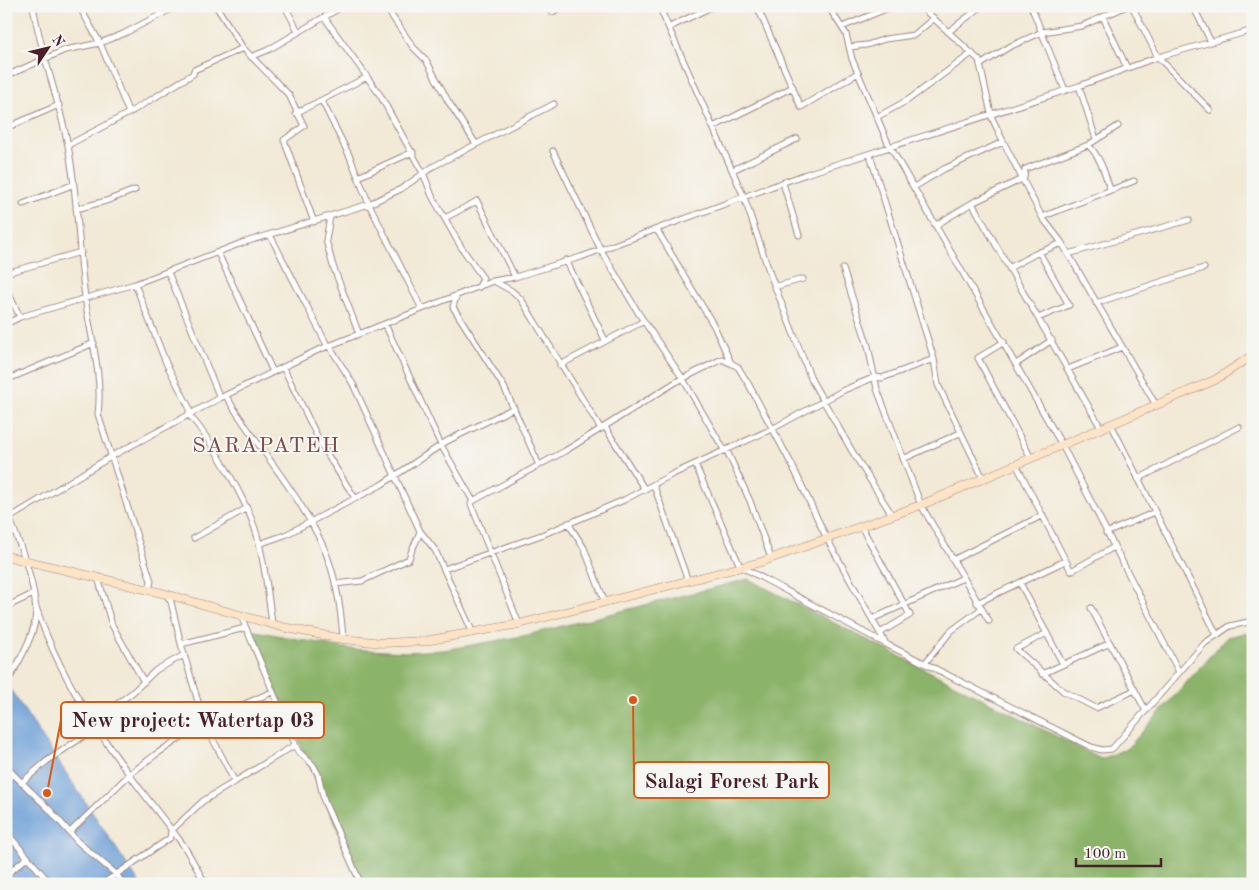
<svg xmlns="http://www.w3.org/2000/svg" width="1259" height="890" viewBox="0 0 1259 890" font-family="'Old Standard TT',serif">
<rect width="100%" height="100%" fill="#f6f6f2"/>
<filter id="ink" filterUnits="userSpaceOnUse"><feTurbulence type="fractalNoise" baseFrequency=".02" numOctaves="2"/><feDisplacementMap in="SourceGraphic" scale="10" xChannelSelector="R" yChannelSelector="G"/><feConvolveMatrix kernelMatrix="1 2 1 2 8 2 1 2 1" color-interpolation-filters="sRGB"/></filter>
<filter id="wash" filterUnits="userSpaceOnUse"><feTurbulence type="fractalNoise" baseFrequency=".0096" numOctaves="4" result="noise"/><feDisplacementMap in="SourceGraphic" scale="20" xChannelSelector="R" yChannelSelector="G"/><feGaussianBlur stdDeviation="1.12" result="paint"/><feColorMatrix in="noise" values="0 0 0 0 0 0 0 0 0 0 0 0 0 0 0 0 0 1.4 0 .05"/><feComposite in="paint" operator="in"/></filter>
<g filter="url(#wash)">
<rect width="100%" height="100%" fill="#f2e9d6"/>
<path fill="#8bb369" stroke="#6a694a" d="M748,579L1101,759L1128,748L1227,637L1253,631V884H362L250,630L350,649L405,652L444,650L523,636Z"/>
<path fill="#6d9fd7" stroke="#5c5f81" d="M6,683L140,884H6Z"/>
</g>
<g filter="url(#ink)">
<g fill="none" stroke-linecap="round" stroke-linejoin="round">
<defs>
<path id="street" d="M33,6C41,54 59,99 68,146C78,196 78,247 85,297C90,336 103,374 98,414L151,581L149,590
M79,6L100,43L129,113
M216,6L243,48L289,95L304,126L284,140L314,222
M285,6L298,31
M385,6L413,47L426,60L448,101L476,144
M659,6L744,197L770,274L812,381L852,451L892,515
M757,6L801,107L858,73
M828,6L846,34L852,59L888,143L1062,445L1179,672
M920,6L979,60L992,118L1005,145L1042,217L1062,243L1156,405
M1031,6L1065,90
M1132,6L1158,57L1210,110
M1193,6L1211,42
M552,12L565,6
M324,17L380,95L424,175L432,196L461,247L483,278L479,287
M1103,17L1127,68
M670,27L713,6
M842,27L893,6
M948,32L982,6
M849,47L867,45L885,39L914,35L934,18
M251,57L268,50L343,6
M980,65L1009,47L1042,32L1082,26L1127,6
M6,76L65,50L100,43L123,34L177,6
M1079,86L1096,139
M322,101L350,157L369,204L422,309
M296,113L367,77
M877,117L908,100L972,53
M713,127L793,87
M6,128L59,105
M68,145L129,113L193,74L194,70L243,48
M1088,145C1100,156 1105,174 1110,189
M553,151L601,250L639,314L683,379L723,448L727,451L750,501L771,558
M870,155L934,359L938,385L983,478
M733,170L797,139
M358,177L413,152
M783,183L799,235
M914,187L944,169L1003,142
M972,203L1101,428
M23,204L72,185
M76,209L106,201L135,190
M330,217L326,240L333,266L359,334
M1042,217L1134,181
M445,218L477,201L515,277
M936,225L972,203L1024,178L1025,169L1088,145L1118,126
M657,230L714,326L731,363L738,367L749,385L793,467L827,539L886,644
M270,235L327,345L330,347L353,384L420,531L435,550L472,631
M218,253L273,372
M1068,254L1189,220
M566,260L605,340
M1009,268L1035,254L1062,243
M843,269L868,346L877,389L921,505L989,621
M168,272L220,398
M6,273L81,252
M494,281L512,291L521,299L601,429
M135,284L166,363L189,407V415C212,440 248,503 257,535C265,564 268,594 272,623
M774,287L803,279
M6,288L20,317
M456,296L453,307L504,387L539,465
M1096,303L1204,268
M1038,318L1069,305L1039,252
M6,324L20,317L135,284L239,244L369,204L401,189L434,166L554,104
M385,324L441,445L473,501L471,504L519,624
M1004,342L978,358L1031,458
M1016,364L1052,340
M560,365L644,321
M283,367L323,448L355,498
M1068,369L1122,347
M6,380L94,343
M226,396C257,447 299,493 323,546C336,575 341,607 343,639
M1111,424L1217,635
M605,427L645,490
M903,459L960,433
M695,464L740,566L886,644L1091,747L1102,750L1112,749L1205,643L1230,626L1253,621
M1016,464L1071,571L1114,547
M1138,479L1239,427
M654,486L688,581
M473,501L565,451L676,382L722,359L730,363
M6,510C17,536 40,594 35,621C33,637 15,670 6,684
M6,520L112,456L220,398L316,351L493,281L515,277L581,257L806,174L1079,86L1155,58L1253,30
M568,523L584,548L604,600
M861,526L910,615L880,633
M1106,533L1155,512
M194,538L247,508
M259,544L285,535L381,485L447,441L514,408
M953,560L1043,515
M444,569L544,534L624,500L673,474L772,429L844,390L875,377L882,378L934,359
M98,578L112,625L144,682
M1020,583L1063,664
M335,584L362,581L409,559C411,549 417,542 420,531
M166,594L171,602L181,644L204,722L235,782
M977,603L1065,561
M35,604C63,691 122,767 178,838C189,851 196,869 206,884
M6,607L33,594
M1091,608L1146,711
M241,616L298,751L313,765L318,774L324,801L361,884
M872,619L963,578
M1047,633L1016,649L1063,691L1096,708L1135,690
M181,644L245,628
M925,663L951,631L981,609
M1042,674L1110,643
M94,721L133,692L156,670L184,655
M6,764L12,773L49,809L78,842L116,874L123,884
M21,783L47,761L97,727
M6,784L12,773
M6,832L48,881
M70,832L130,774L155,755L204,722L272,692
M6,875L28,857
M102,884L170,838L171,831L203,801L295,745"/>
<path id="secondary" d="M6,556L166,594L282,627L343,639L383,643L425,641L519,624L761,562L921,505L1215,380L1253,355"/>
</defs>
<use href="#street" stroke="#9e8480" stroke-width="7"/>
<use href="#secondary" stroke="#9e8480" stroke-width="9"/>
<use href="#street" stroke="#fff" stroke-width="5"/>
<use href="#secondary" stroke="#fee4c6" stroke-width="8"/>
</g>
</g>
<g text-anchor="middle" dominant-baseline="central" stroke-width="4" stroke-linejoin="round" paint-order="stroke">
<g font-size="22" letter-spacing="1" fill="#7f4d4d" stroke="#f6f6f2">
<text x="266" y="446">SARAPATEH</text>
</g>
</g>
<path fill="none" stroke="#e0560e" stroke-width="2" d="M47 793L61 720M633 700L634 780"/>
<g fill="#e0560e" stroke="#f6f6f2" stroke-width="2">
<circle cx="47" cy="793" r="5"/>
<circle cx="633" cy="700" r="5"/>
</g>
<g fill="#f6f6f2" stroke="#e0560e" stroke-width="2">
<rect x="61" y="702" width="263" height="36" rx="5"/>
<rect x="634" y="762" width="195" height="36" rx="5"/>
</g>
<g font-size="21" text-anchor="middle" font-weight="bold" fill="#4a1f2b">
<text x="193" y="727">New project: Watertap 03</text>
<text x="732" y="788">Salagi Forest Park</text>
</g>
<rect width="1259" height="890" fill="none" stroke="#f6f6f2" stroke-width="25"/>
<g transform="translate(48 48) rotate(55)" stroke="#f6f6f2" stroke-width="4" paint-order="stroke">
<path d="M0-4L9 19L0 12L-9 19Z" fill="#4a1f2b"/>
<text y="-8" font-size="14" font-weight="bold" text-anchor="middle" fill="#4a1f2b">N</text>
</g>
<path d="M1076 858v8h85v-8" fill="none" stroke="#4a1f2b" stroke-width="2.5"/>
<text x="1084" y="858" font-size="15" fill="#4a1f2b" stroke="#f6f6f2" stroke-width="4" paint-order="stroke">100 m</text>
</svg>
